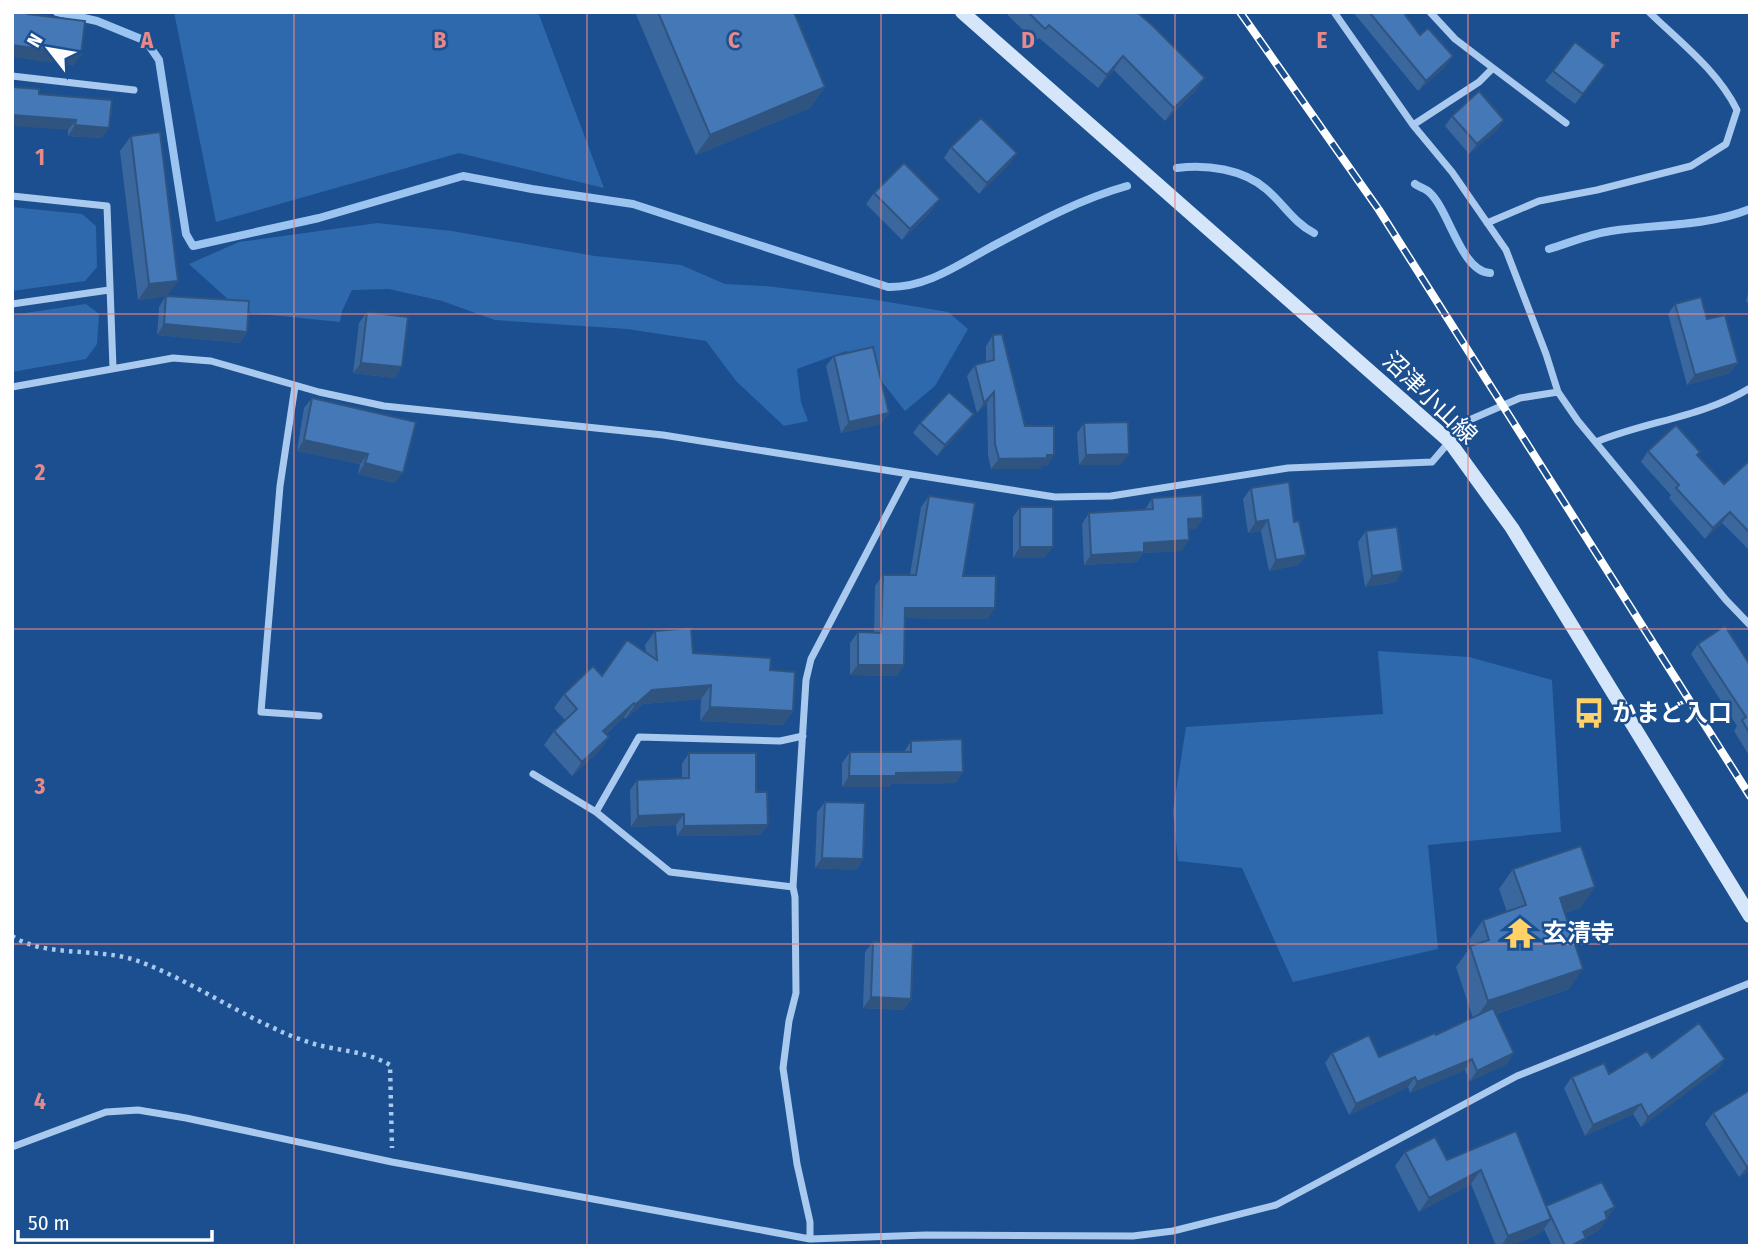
<svg xmlns="http://www.w3.org/2000/svg" width="1762" height="1258" viewBox="0 0 1762 1258" font-family="'Fira Sans Condensed','Noto Sans JP',sans-serif">
<rect width="100%" height="100%" fill="#1b4f8f"/>
<path fill="#2e69ad" d="M174,12H538L604,188L459,153L216,222Z
M12,207L82,214L96,226L97,267L85,281L12,291Z
M377,223L452,231L595,256L681,265L725,284L766,286L864,298L948,312L968,329L935,386L905,411L868,364L846,351L797,369L801,402L808,421L784,426L736,381L706,341L627,329L495,320L442,301L389,289L352,290L342,311L340,322L242,312L189,264L239,242Z
M86,304L99,314L97,344L86,359L12,372V315Z
M1378,651L1469,657L1552,680L1561,832L1428,845L1438,949L1293,982L1242,868L1178,861L1173,811L1186,727L1383,714Z"/>
<g fill="none" stroke-linecap="round" stroke-linejoin="round">
<path stroke="#9cc4f0" stroke-width="8" d="M57,12L97,21L146,41L159,60L186,234L193,246L319,218L463,176L532,189L633,204L888,287C926,288 958,265 991,247C1034,224 1080,199 1127,186
M1177,168C1206,164 1243,169 1266,189C1283,203 1294,223 1314,233
M1415,184C1419,187 1426,189 1429,192C1449,209 1461,272 1490,273
M1549,249C1569,243 1590,234 1611,231C1658,224 1705,227 1750,209"/>
<path stroke="#a9c9ee" stroke-width="4.5" stroke-dasharray="3.5 5" stroke-linecap="butt" d="M12,936C46,958 99,947 138,961C187,979 230,1009 278,1030C290,1036 304,1041 318,1045C342,1051 368,1052 390,1065L392,1148"/>
<path stroke="#a9c9ee" stroke-width="7" d="M1334,12L1413,125L1452,172L1506,250L1546,354L1558,392
M1493,68L1566,123
M12,76L134,90
M1413,125L1479,82L1493,68L1455,39L1430,12
M12,196L107,206L113,368
M1487,223L1539,201L1597,190L1691,166L1726,144L1737,110C1718,71 1680,42 1649,12
M12,304L109,290
M295,386L280,486L261,712L319,716
M12,387L173,358L211,361L319,392L384,406L663,435L1055,497L1111,496L1288,468L1432,462L1467,421L1520,398L1558,392L1578,421L1726,600L1750,625
M1596,442C1647,421 1703,417 1750,388
M533,774L596,812L670,872L793,887
M596,812L639,737L780,741L803,736
M12,1147L106,1112L138,1110L186,1118L392,1162L810,1239L926,1235L1133,1236L1173,1231L1276,1205L1517,1076L1750,983
M810,1239V1222L797,1164L783,1068L789,1021L796,993L795,897L793,887L806,680L811,659L908,474"/>
<path stroke="#d6e6fa" stroke-width="14" d="M962,12L1449,441L1512,528L1750,916"/>
<defs>
<path id="rail" d="M1240,12L1379,210L1750,796"/>
</defs>
<use href="#rail" stroke="#fff" stroke-width="8"/>
<use href="#rail" stroke="#1b4f8f" stroke-width="5" stroke-dasharray="16" stroke-linecap="butt"/>
</g>
<path fill="#3a679d" d="M635,12H794L825,87L810,108L696,155Z
M1005,12H1137L1205,78L1195,91L1165,121L1114,70L1098,88L1039,38L1035,42Z
M1353,12H1403L1445,67L1418,91Z
M1605,65L1575,104L1545,81L1553,71Z
M39,94L102,138L68,136V130Z
M1452,116L1504,120L1497,130L1469,154L1445,126Z
M131,136L166,296L247,332L240,343L157,335L159,307L166,296L138,300L120,151Z
M951,147L1017,153L1009,164L979,194L944,158Z
M874,193L940,199L932,210L902,240L866,204Z
M1750,283V303L1746,302Z
M1675,304L1707,319L1730,373L1687,385L1668,314Z
M367,312L395,378L353,373L359,323Z
M993,335L1025,426L1054,455L1047,466H1041L1040,469H991L988,455L987,403L977,413L967,376L975,365L986,362V346Z
M834,356L889,413L881,424L841,433L826,366Z
M312,398L395,483L358,474L360,464L297,451L304,408Z
M974,414L966,425L937,456L913,433L920,423Z
M1084,423L1121,465H1079L1077,433Z
M1648,451L1698,455L1724,484L1750,460V551L1722,523L1705,539L1669,498L1671,495L1641,462Z
M1251,488L1294,522L1306,555L1298,565L1269,571L1261,531L1248,533L1243,499Z
M929,496L963,576L988,619L905,618L904,665L897,676L850,675V643L858,632L874,633L875,586L883,575H910L921,507Z
M1152,498L1203,518L1195,529H1189L1182,551L1143,553L1137,562L1084,565L1082,524L1089,513L1145,510Z
M1020,507L1045,558H1013V517Z
M1366,531L1396,582L1365,587L1358,542Z
M655,631L693,653L770,670L793,711L783,725L700,721L701,699L643,704L625,719L624,717L606,734L609,737L599,751L572,776L544,745L554,731L565,720L554,708L564,694L602,676L646,652L645,645Z
M1698,644L1750,665V757L1734,731L1737,726L1691,654Z
M911,741L956,783L891,784L889,787H842V763L850,752H904Z
M689,753L756,792L768,825L760,835L677,836L676,825L631,827L630,790L637,780L682,778V764Z
M825,802L863,859L856,870L815,868L817,812Z
M1513,869L1581,907L1565,913L1569,989L1496,1014L1507,1064L1470,1081L1465,1070L1410,1093L1408,1087L1349,1115L1325,1063L1332,1053L1379,1057L1436,1035L1473,1018L1456,967L1471,946L1469,940L1483,920L1507,912L1499,889Z
M873,942L911,999L904,1010L863,1008L865,952Z
M1652,1058L1725,1059L1718,1069L1641,1127L1633,1114L1585,1136L1564,1088L1572,1077L1609,1074Z
M1750,1090V1170L1739,1177L1705,1124L1713,1113Z
M1516,1131L1546,1206L1615,1207L1599,1230L1586,1237L1580,1246H1552L1544,1229L1541,1233L1510,1246H1496L1471,1184L1419,1212L1395,1166L1405,1152L1447,1160Z"/>
<path fill="#305480" d="M12,45L81,55L73,66L12,57Z
M1123,56L1114,70L1098,88L1107,75Z
M1453,56L1445,67L1418,91L1426,81Z
M1205,78L1195,91L1165,121L1174,108Z
M825,87L810,108L696,155L710,135Z
M12,115L76,120L68,130L12,126Z
M1504,120L1497,130L1469,154L1477,144Z
M75,125L109,128L102,138L68,136Z
M1017,153L1009,164L979,194L987,183Z
M940,199L932,210L902,240L910,229Z
M178,281L167,296L138,300L149,284Z
M164,324L247,332L240,343L157,335Z
M361,363L402,367L395,378L353,373Z
M1738,363L1730,373L1687,385L1695,375Z
M994,392L987,403L977,413L984,403Z
M889,413L881,424L841,433L849,422Z
M974,414L966,425L937,456L945,445Z
M304,440L368,454L360,464L297,451Z
M1129,454L1121,465H1079L1086,455Z
M1054,455L1047,466H1041L1040,469H991L999,459Z
M365,463L403,473L395,483L358,474Z
M1730,512L1722,523L1705,539L1713,528Z
M1203,518L1195,529H1181L1188,519Z
M1268,520L1261,531L1248,533L1256,522Z
M1189,540L1182,551L1143,553L1137,562L1084,565L1091,555L1144,543Z
M1020,547H1053L1045,558H1013Z
M1306,555L1298,565L1269,571L1276,560Z
M1403,571L1396,582L1365,587L1372,576Z
M905,608H995L988,619L897,618Z
M858,665H904L897,676L850,675Z
M711,685L701,699L643,704L625,719L635,705L652,690Z
M634,703L624,717L593,745L603,731Z
M710,707L793,711L783,725L700,721Z
M609,737L599,751L572,776L582,762Z
M963,772L956,783L891,784L889,787H842L849,776L896,773Z
M684,814L676,825L631,827L638,816Z
M768,825L760,835L677,836L684,826Z
M822,858L863,859L856,870L815,868Z
M1595,887L1581,907L1546,919L1560,898Z
M1583,969L1569,989L1474,1021L1488,1001Z
M871,997L911,999L904,1010L863,1008Z
M1514,1053L1507,1064L1470,1081L1477,1071Z
M1472,1059L1465,1070L1410,1093L1417,1082Z
M1725,1059L1718,1069L1641,1127L1648,1117Z
M1415,1077L1408,1087L1349,1115L1356,1104Z
M1641,1104L1633,1114L1585,1136L1593,1125Z
M1750,1165V1170L1739,1177L1747,1167Z
M1481,1170L1471,1184L1419,1212L1429,1198Z
M1615,1207L1608,1218L1597,1223L1605,1212Z
M1551,1219L1541,1233L1510,1246H1501L1508,1236Z
M1607,1219L1599,1230L1575,1242L1583,1232Z
M1586,1238L1580,1246H1571Z"/>
<path fill="#4478b7" stroke="#305480" stroke-width="2" d="M12,12H28V14L85,21L81,55L12,45Z
M658,12H794L825,87L710,135Z
M1028,12H1137L1153,26L1205,78L1174,108L1123,56L1107,75L1049,25L1045,29Z
M1369,12H1403L1420,35L1428,28L1453,56L1426,81Z
M1575,42L1605,65L1583,94L1553,71Z
M12,87L39,89V94L112,100L109,128L75,125L76,120L12,115Z
M1479,91L1504,120L1477,144L1452,116Z
M981,118L1017,153L987,183L951,147Z
M160,132L178,281L149,284L131,136Z
M904,163L940,199L910,229L874,193Z
M166,296L249,301L247,332L164,324Z
M1701,297L1707,319L1725,315L1738,363L1695,375L1675,304Z
M367,312L408,317L402,367L361,363Z
M1002,334L1025,426H1054V455H1047V458L999,459L995,444L994,392L984,403L975,365L994,360L993,335Z
M873,347L889,413L849,422L834,356Z
M949,392L974,414L945,445L920,423Z
M312,398L416,422L403,473L365,463L368,454L304,440Z
M1128,422L1129,454L1086,455L1084,423Z
M1676,425L1700,452L1697,455L1724,484L1750,460V533L1730,512L1713,528L1676,488L1679,485L1648,451Z
M1289,482L1294,522L1299,521L1306,555L1276,560L1268,520L1256,522L1251,488Z
M1202,495L1203,518L1188,519L1189,540L1144,543V552L1091,555L1089,513L1153,509L1152,498Z
M929,496L975,503L963,576H996L995,608H905L904,665H858V632L881,633L883,575H916Z
M1020,507H1053V547H1020Z
M1397,527L1403,571L1372,576L1366,531Z
M1725,626L1750,665V734L1742,720L1746,717L1698,644Z
M691,628L693,653L771,658L770,670L795,672L793,711L710,707L711,685L652,690L635,705L634,703L603,731L609,737L582,762L554,731L577,709L564,694L593,666L602,676L627,640L657,660L655,631Z
M962,739L963,772L896,773V776H849L850,752H911V741Z
M689,753H756V792H767L768,825L684,826V814L638,816L637,780L689,778Z
M825,802L865,803L863,859L822,858Z
M1581,846L1595,887L1560,898L1583,969L1488,1001L1470,946L1489,940L1483,920L1526,905L1513,869Z
M873,942L913,943L911,999L871,997Z
M1493,1008L1514,1053L1477,1071L1472,1059L1417,1082L1415,1077L1356,1104L1332,1053L1369,1035L1379,1057L1435,1033L1436,1035Z
M1699,1023L1725,1059L1648,1117L1641,1104L1593,1125L1572,1077L1604,1063L1609,1074L1647,1051L1652,1058Z
M1750,1090V1165L1747,1167L1713,1113Z
M1516,1131L1551,1219L1508,1236L1481,1170L1429,1198L1405,1152L1435,1137L1447,1160Z
M1602,1182L1615,1207L1605,1212L1607,1219L1583,1232L1586,1238L1571,1246H1565L1546,1206Z"/>
<path fill="none" stroke="#e88989" stroke-width="2" stroke-opacity="0.55" d="M294,12V1246M587,12V1246M881,12V1246M1175,12V1246M1468,12V1246M12,314H1750M12,629H1750M12,944H1750"/>
<defs>
<symbol id="bus-bare" viewBox="-9 -9 18 18"><path d="M-5-6H5V4H4V6H2V4H-2V6H-4V4H-5ZM-3.5-4V0h7V-4ZM-3.5 1.2v1.5H-2V1.2ZM2 1.2v1.5H3.5V1.2Z" fill="#ffd166" stroke="#1b4f8f" stroke-width="2.5" paint-order="stroke"/></symbol>
<symbol id="temple-bare" viewBox="-9 -9 18 18"><path d="M0-6L5-2H3V0L6.5 2.5H4V6H1.5V3h-3V6H-4V2.5H-6.5L-3 0V-2H-5Z" fill="#ffd166" stroke="#1b4f8f" stroke-width="2.5" paint-order="stroke"/></symbol>
</defs>
<g fill-rule="evenodd">
<use href="#bus-bare" x="1567" y="691" width="44" height="44"/>
<use href="#temple-bare" x="1498" y="911" width="44" height="44"/>
</g>
<g text-anchor="middle" dominant-baseline="central" stroke-width="5" stroke-linejoin="round" paint-order="stroke">
<g font-size="24" fill="#fff" stroke="#1b4f8f">
<text transform="translate(1430 398) rotate(44)">沼津小山線</text>
</g>
<g font-size="24" font-weight="bold" fill="#fff" stroke="#1b4f8f" text-anchor="start">
<text x="1612" y="713">かまど入口</text>
<text x="1543" y="933">玄清寺</text>
</g>
</g>
<g font-size="23" text-anchor="middle" font-weight="bold" fill="#e88989" stroke="#1b4f8f" stroke-width="5" stroke-linejoin="round" paint-order="stroke">
<text x="147" y="48">A</text>
<text x="440" y="48">B</text>
<text x="734" y="48">C</text>
<text x="1028" y="48">D</text>
<text x="1322" y="48">E</text>
<text x="1615" y="48">F</text>
<text x="40" y="165">1</text>
<text x="40" y="480">2</text>
<text x="40" y="794">3</text>
<text x="40" y="1109">4</text>
</g>
<rect width="1762" height="1258" fill="none" stroke="#ffffff" stroke-width="28"/>
<g transform="translate(49 49) rotate(301)" stroke="#1b4f8f" stroke-width="5" paint-order="stroke">
<path d="M0-5L12 26L0 18L-12 26Z" fill="#ffffff"/>
<text y="-10" font-size="19" font-weight="bold" text-anchor="middle" fill="#ffffff">N</text>
</g>
<path d="M18 1230v10h194v-10" fill="none" stroke="#ffffff" stroke-width="3.5"/>
<text x="28" y="1230" font-size="21" fill="#ffffff" stroke="#1b4f8f" stroke-width="5" paint-order="stroke">50 m</text>
</svg>
